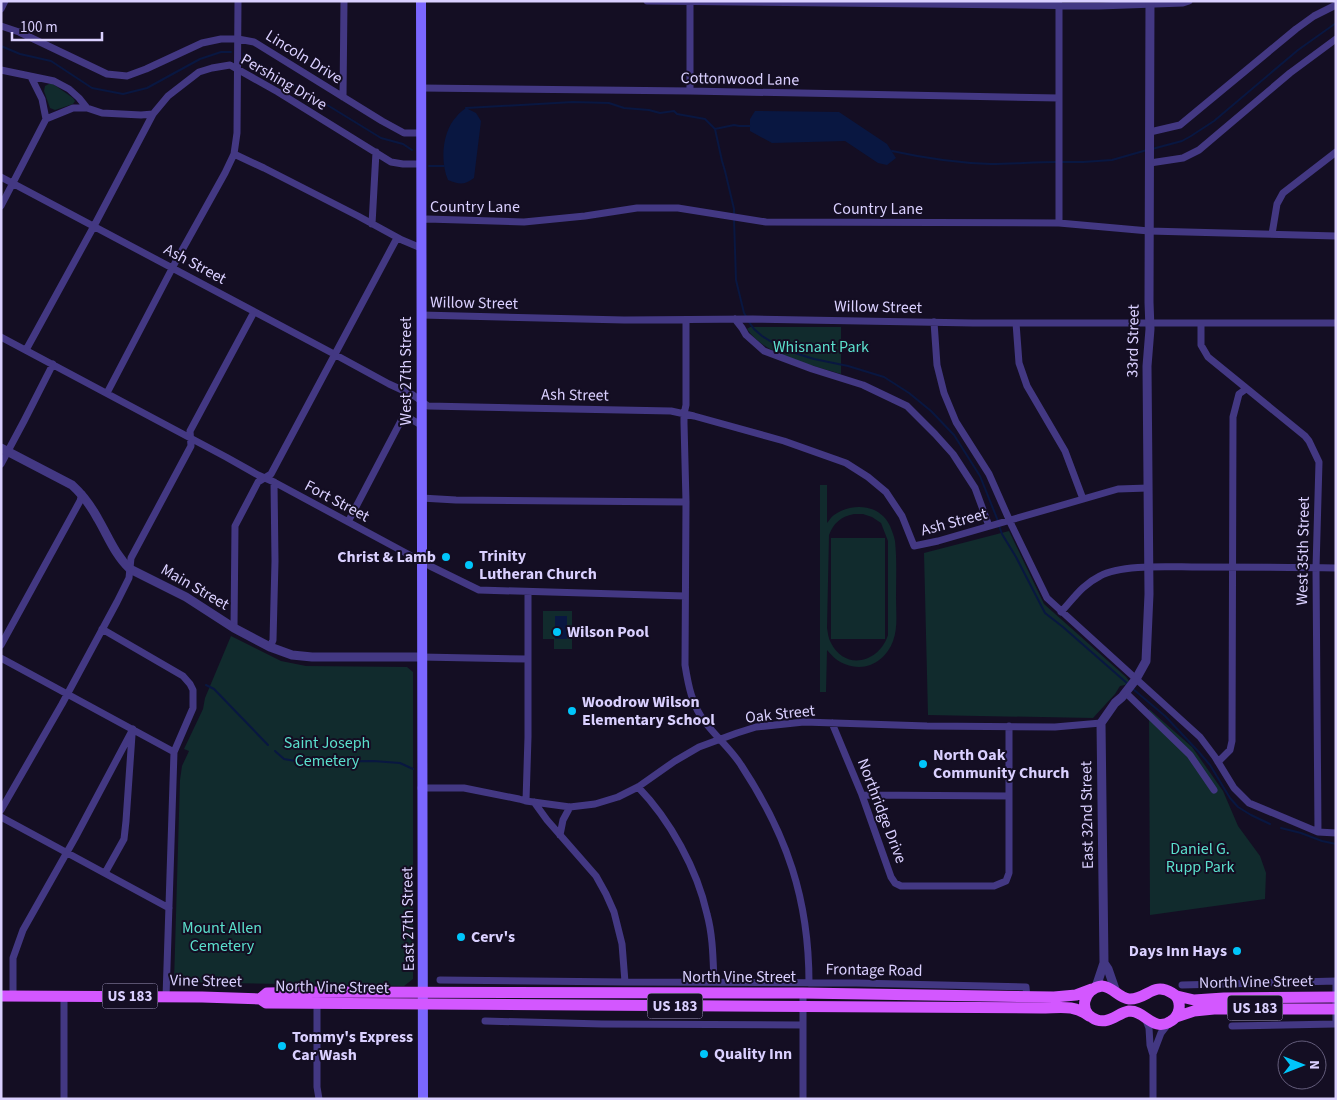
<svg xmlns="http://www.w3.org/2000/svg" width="1337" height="1100" viewBox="0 0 1337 1100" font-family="'Source Sans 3',sans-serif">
<rect width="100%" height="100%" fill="#140e23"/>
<path fill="#112b2d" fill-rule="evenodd" d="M49,84H53L73,98L75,101L73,104L55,110L50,108L44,91L45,86Z
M750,327H841V374C812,365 765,356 747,329Z
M820,485H827V523C829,521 831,517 834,515C852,502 880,504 890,526C892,531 894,536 895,541C897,560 896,579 896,598C896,612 898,628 893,641C888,655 875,667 859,667C844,666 836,661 827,650L826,692H820ZM854,514H863L872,517L881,523L888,541V635C879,663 845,671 831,643C828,638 828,633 827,628L829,535C834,523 840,517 854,514Z
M1009,531L1044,604L1126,677L1129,681L1125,685L1120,686L1115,694L1093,718L928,715L924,553Z
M831,538H885V639H831Z
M543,611H572V649H554V639H543Z
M231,636L281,661L306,666L407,667L413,672V979L404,986L174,982L180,780L182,766L189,751L184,749L203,709L205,698Z
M1149,709L1192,747L1223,791L1238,826L1260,856L1266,873L1265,899L1150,915Z"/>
<path fill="#091741" d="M466,108L476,113L481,121L474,178C464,185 460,185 448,180C440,162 442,131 457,116C459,113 463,110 466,108Z
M755,111L839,112L887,144L896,158L887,165L878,163L845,141L772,143L750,131V119Z
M555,616H567V639H555Z"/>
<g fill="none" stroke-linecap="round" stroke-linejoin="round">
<path stroke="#091741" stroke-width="2" d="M1,46L20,54L51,61L92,88L123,94L147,88L200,59L221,52H231
M244,54L381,138L403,144L412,150
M466,108L573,102L609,103L624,108L649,110L660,113L674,111L677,114L705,119L715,129L722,161L725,171L734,209V215
M715,129L734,125L739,126H750
M1152,149L1182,141L1191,136L1214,121L1298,50L1336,23
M892,151C924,158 958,163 991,164C1013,164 1034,162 1056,162
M1061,162H1083L1112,160L1147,150
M429,166H444
M734,219L736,280L744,313L747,318
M749,322L754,329L762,336L785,350L814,359L848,366L884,377L909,393L931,411L954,435L980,476L998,521
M999,526L1002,534L1016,557L1045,613L1063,627L1128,684
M206,685L214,689L268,745
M1133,689L1165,716L1198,751L1210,765L1230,798L1238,807L1251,815L1270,824
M275,751L284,759L301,762L373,761L400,763L413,769
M1281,828L1301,833L1322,841L1336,844"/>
<path stroke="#433883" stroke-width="7" d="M647,1L1099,6L1183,3L1189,1
M1059,4V223
M1,9L5,1
M1,26L19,32L107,74L127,76L146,69L202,43L221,39H238L254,42L382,121L404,133H421
M1,70L54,81L69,89L79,98L87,108L102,113L141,115L153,114
M421,88L690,91L1059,98
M690,91V1
M343,97L344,1
M46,119L73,108H87
M1150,132L1180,125L1296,29L1314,16L1336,5
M234,154L264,168L358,216L402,240L421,248
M1150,163L1183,158L1199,150L1290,73L1336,39
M1,177L334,354L389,384L413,395L428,406L671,411L694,416L784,441L846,463L868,477L886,492L902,516L914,546L938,541L1118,489L1148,488
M1,206L46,119L42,99L31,77
M421,221L427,219L524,222L585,216L637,208H678L766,222L1059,223L1149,231L1336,236
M372,224L376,152
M1272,234L1277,204L1283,193L1336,152
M421,315L624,320L753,319L973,323H1336
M735,319L742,328L746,335L764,351L812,369L863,385L907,406L935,434L953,454L975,488L989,526
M686,320V405L684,414V423L686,502L685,665C688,684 692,706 705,722C716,737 731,749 741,765C787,835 809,899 809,983
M934,322L937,365L944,393L956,422L989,474L1012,526L1047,598L1200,737L1215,757L1234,788L1249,803L1318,832L1336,833
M1016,323L1019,363L1027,386L1065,451L1083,499
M1201,323V345L1208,357L1305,436L1309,441L1319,462L1316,568L1318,832
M1,337L226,457L258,475L274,482L430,566L479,590L685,596
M26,350L94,226L153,114L168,96L199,72L212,68L230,65L278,92L391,162L403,164H421
M107,393L176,261L225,173L234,154L237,133L238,1
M404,415L421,425
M1,464L24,421L53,364
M421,498L456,500L686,502
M348,522L404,415L410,394
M1061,612C1074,598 1082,585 1100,576C1121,564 1170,567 1194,567C1241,567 1289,567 1336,568
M234,628L235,526L258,482L271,474L397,238
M102,629L183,676L190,684L193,690V708L174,752L166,997
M1,645L80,501L82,494
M270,647L273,640L275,561L274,482
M421,657L527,659
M1,658L174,752
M1126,693L1190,755L1214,790
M832,723L862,795L891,877L895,883L901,886H994L1006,881L1009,873V726
M1218,762L1230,750L1232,741L1233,417L1239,394L1246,389
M638,787C670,820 697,869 707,914C713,936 713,959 714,982
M421,788H464L519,799L526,801L570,807L595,804L618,797L638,787L675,761L699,747L737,733L756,727L804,722L927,726L1055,727L1101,723
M862,795L1009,796
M526,801L528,737V592
M534,802L547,820L596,876L606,894L614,912L622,944L625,982
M1,810L62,704L117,602L129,578L131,558L191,446L190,431L254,312
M1,817L169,908
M560,835L563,820L570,807
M105,873L124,839L126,821L132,735
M440,980L625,982L856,983L1026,987L1027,998
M1336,981V1024
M1182,985L1336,981
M803,993V1099
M13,997V958L23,930L75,838L133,729
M317,1000V1087L319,1099
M1145,1018L1149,1028L1150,1045L1153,1055V1099
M485,1021L602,1024L802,1025
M1232,1026L1336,1024
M1153,1054L1161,1033L1168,1024
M64,1099V996"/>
<path stroke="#433883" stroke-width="9" d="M1,448L72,485C83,495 91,506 98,519C108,536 115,555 130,569L186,597L234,628L270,647L292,655L312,657H421
M1104,963L1108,969L1116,992
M1096,987L1104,963L1101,723L1115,703L1122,697L1136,679L1146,661L1149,594L1147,366L1150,329L1149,302L1150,1"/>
<path stroke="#7b67ff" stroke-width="10" d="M421,1L423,1099"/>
<path stroke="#d357ff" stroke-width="11" d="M1102,986C1113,987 1119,998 1129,999C1147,1000 1153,981 1172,993C1178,996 1180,1001 1179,1009C1178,1014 1176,1018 1171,1021C1153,1033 1145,1010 1129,1011C1118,1013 1109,1024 1097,1020C1077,1013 1083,988 1102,986Z
M1,996L202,997L260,999
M1177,996L1194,1000L1224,998L1336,997
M260,999L267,993L312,992L803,993L1054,997L1076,995L1092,989
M260,999L266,1003L1041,1008C1059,1008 1074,1004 1089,1016
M1176,1017L1194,1011L1214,1009H1336"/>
</g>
<g fill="#00c6fb" stroke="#140e23" stroke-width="2">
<circle cx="446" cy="557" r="5"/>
<circle cx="469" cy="565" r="5"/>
<circle cx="557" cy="632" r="5"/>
<circle cx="572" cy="711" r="5"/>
<circle cx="923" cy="764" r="5"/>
<circle cx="461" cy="937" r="5"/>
<circle cx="1237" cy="951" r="5"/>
<circle cx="282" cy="1046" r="5"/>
<circle cx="704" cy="1054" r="5"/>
</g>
<g text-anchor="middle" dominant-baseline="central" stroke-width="4" stroke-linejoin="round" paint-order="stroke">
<g fill="#140e23" stroke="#9f96bd" stroke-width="1">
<rect x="102.5" y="983.5" width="55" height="25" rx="4"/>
<rect x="647.5" y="993.5" width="55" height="25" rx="4"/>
<rect x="1227.5" y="995.5" width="55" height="25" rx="4"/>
</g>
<g font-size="15" font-weight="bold" fill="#dad0ff">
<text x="130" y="996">US 183</text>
<text x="675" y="1006">US 183</text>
<text x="1255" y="1008">US 183</text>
</g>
<g font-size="16" fill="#dad0ff" stroke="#140e23">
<text transform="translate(304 57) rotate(32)">Lincoln Drive</text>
<text transform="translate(740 79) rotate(1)">Cottonwood Lane</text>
<text transform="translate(284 82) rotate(30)">Pershing Drive</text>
<text x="475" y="207">Country Lane</text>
<text x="878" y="209">Country Lane</text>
<text transform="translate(195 264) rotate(28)">Ash Street</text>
<text transform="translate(474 303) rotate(1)">Willow Street</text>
<text transform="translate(878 307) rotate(1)">Willow Street</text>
<text transform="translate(1133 341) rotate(-89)">33rd Street</text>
<text transform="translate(406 371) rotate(-90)">West 27th Street</text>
<text transform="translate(575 395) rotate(1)">Ash Street</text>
<text transform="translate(337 501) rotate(28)">Fort Street</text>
<text transform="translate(954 522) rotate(-15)">Ash Street</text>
<text transform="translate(1303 551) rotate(-89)">West 35th Street</text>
<text transform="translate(195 587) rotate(30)">Main Street</text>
<text transform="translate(780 714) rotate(-6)">Oak Street</text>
<text transform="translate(882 811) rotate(69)">Northridge Drive</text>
<text transform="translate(1087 815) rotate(-91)">East 32nd Street</text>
<text transform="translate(408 919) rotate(-91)">East 27th Street</text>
<text transform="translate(874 970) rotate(1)">Frontage Road</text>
<text x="739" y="977">North Vine Street</text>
<text transform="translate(206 981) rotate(1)">Vine Street</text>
<text transform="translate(1256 982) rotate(-1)">North Vine Street</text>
<text transform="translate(332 987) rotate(1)">North Vine Street</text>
</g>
<g font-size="16" fill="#5be0cd" stroke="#140e23">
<text x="821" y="347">Whisnant Park</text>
<text x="327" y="743">Saint Joseph<tspan x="327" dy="18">Cemetery</tspan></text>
<text x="1200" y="849">Daniel G.<tspan x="1200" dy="18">Rupp Park</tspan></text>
<text x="222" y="928">Mount Allen<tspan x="222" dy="18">Cemetery</tspan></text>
</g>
<g font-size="16" font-weight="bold" fill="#dad0ff" stroke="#140e23" text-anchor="start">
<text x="479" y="556">Trinity<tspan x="479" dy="18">Lutheran Church</tspan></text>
<text x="436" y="557" text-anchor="end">Christ &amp; Lamb</text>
<text x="567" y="632">Wilson Pool</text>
<text x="582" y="702">Woodrow Wilson<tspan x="582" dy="18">Elementary School</tspan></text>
<text x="933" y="755">North Oak<tspan x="933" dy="18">Community Church</tspan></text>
<text x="471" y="937">Cerv's</text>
<text x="1227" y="951" text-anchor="end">Days Inn Hays</text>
<text x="292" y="1037">Tommy's Express<tspan x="292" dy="18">Car Wash</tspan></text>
<text x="714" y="1054">Quality Inn</text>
</g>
</g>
<rect width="1337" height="1100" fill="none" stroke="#dad0ff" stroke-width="5"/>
<g transform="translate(1302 1065) rotate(90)"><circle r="24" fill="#140e23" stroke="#635c7b"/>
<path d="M0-4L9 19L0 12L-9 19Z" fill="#00c6fb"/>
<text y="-8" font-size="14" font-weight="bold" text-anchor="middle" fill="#dad0ff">N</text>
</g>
<path d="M12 32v8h90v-8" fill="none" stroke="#dad0ff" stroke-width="2.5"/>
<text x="20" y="32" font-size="15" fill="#dad0ff" stroke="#140e23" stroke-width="4" paint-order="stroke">100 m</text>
</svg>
